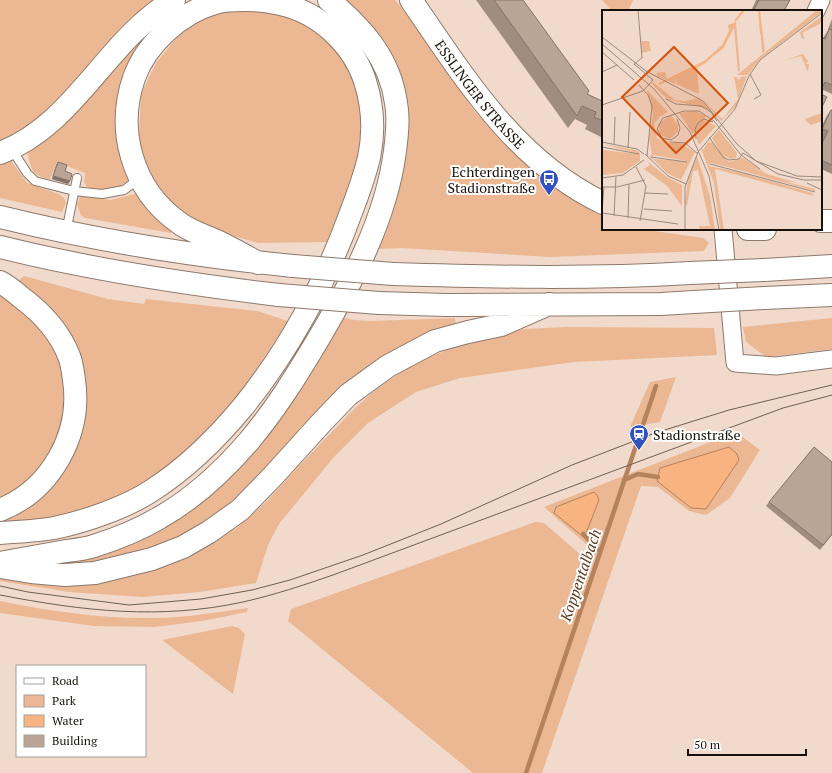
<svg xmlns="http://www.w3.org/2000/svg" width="832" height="773" viewBox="0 0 832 773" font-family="'PT Serif',serif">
<rect width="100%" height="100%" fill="#f1dacb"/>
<path fill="#ebb893" d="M0,0H158L52,112L0,147Z
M345,0H395L415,25L475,112L518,155L566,195L603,216V229H641L703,238L709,243L704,251L549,257L402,248L376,249L386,225L391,54L373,27Z
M602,0H633L628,11H612Z
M260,10L299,20L338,48L356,81L365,112L362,160L333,244L325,242L258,243L201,226L166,200L147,171L139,137L141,94L156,63L182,31L218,12Z
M155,22L121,92L116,121L122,151L131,178L123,187L102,191L87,187L84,182L85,173L57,162L50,179C31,176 31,168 27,151Z
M10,159L27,183L59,194L64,198L66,203L62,212L0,198V163Z
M139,193L172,229L171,233L85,218L81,215L77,205L80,197L85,195L110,200Z
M24,276L108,299L144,304L146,299L257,311L288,321L233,405L188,456L108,504L57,520L0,525V516L35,498L83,400L17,282Z
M0,289L21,304L60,350L69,389L65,428L48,462L17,495L0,503Z
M342,317L353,320L371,321L455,318L456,326L347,385L301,427L274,460L246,490L211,518L175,540L151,552L68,567L49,563L89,555L272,427L316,364Z
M832,318V349L766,357L746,342L743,327Z
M567,327L714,328L717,355L574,362L460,378L416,392L368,423L334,457L279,524L268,545L256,583L200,592L143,597L69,592L0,581V578L154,569L216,541L238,527L266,502L298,467L353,410L373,392L401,372L429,357L483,336L525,329Z
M676,377L660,422L630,427L650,382Z
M736,432L760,450L730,498L706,515L689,511L658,487L641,486L542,773H473L288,621L291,609L535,522L544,523L581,555V561L578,572L587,575L594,551L544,507Z
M0,601C50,611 102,619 154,618C185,618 217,612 248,608L247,612L202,621L155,627L94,626L0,613Z
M232,626L239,628L245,634L233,694L162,640Z"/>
<path fill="#f8b381" stroke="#b4825d" d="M729,447L737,454L739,460L706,509L691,508L657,481L660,468Z
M594,492L597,495L599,500L587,531L581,535L554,513L556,507Z"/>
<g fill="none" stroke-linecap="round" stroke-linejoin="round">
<path stroke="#b4825d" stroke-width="4.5" d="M624,480L638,474L658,477
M583,534L600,552
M526,773L656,386"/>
<defs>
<path id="service" d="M11,148L27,173L35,181L74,191L102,194L124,190L139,179
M66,232L77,178"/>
<path id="minor" d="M816,11L821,0
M723,229L735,363L776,366L832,359"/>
<g id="secondary">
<path id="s1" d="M411,0C464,77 515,161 603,203"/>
<path d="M821,221H832"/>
<path d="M748,229H765"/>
</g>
<path id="trunk" d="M0,153C76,124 106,40 174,0
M0,217C97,241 194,256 293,266
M0,247C92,270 185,284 279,295
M764,270L832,266
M393,274C492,277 591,279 690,273
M0,282C8,286 15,292 22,298C42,313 60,333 69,356C72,363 73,373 74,380C82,434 51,490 0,510
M764,298L832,295
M379,303L446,305L661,304L694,302
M0,533C18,532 36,531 54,528C84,522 128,507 154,489C188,467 216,439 242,408C287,353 326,282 350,215C357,197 364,178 369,158C374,134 373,106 365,81C353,44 319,12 280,4C269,1 256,0 245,0C235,0 224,0 215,3C180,13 146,44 134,78C116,130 132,189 178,222C190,232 207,236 221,243C233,249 246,256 258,263
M0,563C22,559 44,555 66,551C75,550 85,549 94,546C116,539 139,530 159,518C193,499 224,470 249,441C275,410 295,378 316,343C351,284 386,220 395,151C397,135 399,118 396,103C390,58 362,28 329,0
M1,567L31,572L65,575L95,573L152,559L183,547L209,532L240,510L273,476L322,422L348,395L388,366L435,341L468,332L501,325L549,304"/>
</defs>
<use href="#service" stroke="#8d796b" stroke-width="10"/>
<use href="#minor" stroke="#8d796b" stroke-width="19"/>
<use href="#secondary" stroke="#8d796b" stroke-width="24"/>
<use href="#trunk" stroke="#8d796b" stroke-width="24"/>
<use href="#service" stroke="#fff" stroke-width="8"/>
<use href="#minor" stroke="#fff" stroke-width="17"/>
<use href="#secondary" stroke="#fff" stroke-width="22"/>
<use href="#trunk" stroke="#fff" stroke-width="22"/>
<path stroke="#6c5f55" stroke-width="1" d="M0,586L28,592L129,605L201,599L252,590L290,580L363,555L441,524L572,465L655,433L729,410L832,385
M0,595C83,611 160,620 243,602C274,595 304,585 333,575L783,408L832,395"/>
<defs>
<path id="trunk-bridge" d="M293,266L393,274
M690,273L764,270
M279,295L379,303
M694,302L764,298"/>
</defs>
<use href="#trunk-bridge" stroke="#8d796b" stroke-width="24" stroke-linecap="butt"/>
<use href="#trunk-bridge" stroke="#fff" stroke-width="22"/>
</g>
<path fill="#a08d80" d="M476,0H523L587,94L602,101L603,99V138L585,129L587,125L575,119L568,128Z
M756,0H790L784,11H751Z
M832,19V94L821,89V39L823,38L829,29H828Z
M831,110H832V174L821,169V142L823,138L821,137V128L826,117Z
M58,162L65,171L70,181L68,184L52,179L56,165Z
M832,462V535L820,550L766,506L769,502Z"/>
<path fill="#827368" d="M53,176L70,181L68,184L52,179Z"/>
<path fill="#baa495" stroke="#827368" d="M494,0H523L589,91L587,94L602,101L603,99V121L594,117L596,112L582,106L577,116Z
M759,0H790L784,11H753Z
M829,29L832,30V85L825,82L823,86L821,85V40L822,38L825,39Z
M821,94L827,97L821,109Z
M831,110H832V165L821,160V145L828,131L822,129Z
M58,162L67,165L65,171L72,174L70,181L53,176Z
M814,447L832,462V534L823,545L769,502Z"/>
<defs>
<symbol id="bus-pin" viewBox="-11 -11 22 30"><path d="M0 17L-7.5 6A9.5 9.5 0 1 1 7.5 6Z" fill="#3151c1" stroke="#fff"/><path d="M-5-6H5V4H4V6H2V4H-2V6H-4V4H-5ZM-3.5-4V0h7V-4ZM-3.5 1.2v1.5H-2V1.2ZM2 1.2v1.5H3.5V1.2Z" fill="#fff"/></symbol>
<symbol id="station-pin" viewBox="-11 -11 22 30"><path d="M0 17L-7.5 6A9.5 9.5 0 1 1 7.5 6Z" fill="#3151c1" stroke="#fff"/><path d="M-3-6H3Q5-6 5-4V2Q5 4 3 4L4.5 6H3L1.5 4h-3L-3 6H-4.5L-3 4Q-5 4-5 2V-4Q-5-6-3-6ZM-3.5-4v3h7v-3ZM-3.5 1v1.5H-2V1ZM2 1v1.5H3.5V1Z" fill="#fff"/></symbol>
</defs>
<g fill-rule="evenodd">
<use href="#bus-pin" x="538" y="168" width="22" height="30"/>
<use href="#station-pin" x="628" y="423" width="22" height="30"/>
</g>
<g text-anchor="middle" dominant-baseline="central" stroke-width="4" stroke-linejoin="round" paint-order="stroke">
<g font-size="14" fill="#17100a" stroke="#fff">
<text stroke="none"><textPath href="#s1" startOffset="117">ESSLINGER STRASSE</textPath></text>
</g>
<g font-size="14" fill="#17100a" stroke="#fff" text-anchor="end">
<text x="535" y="171">Echterdingen<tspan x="535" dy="16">Stadionstraße</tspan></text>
<text x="653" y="434" text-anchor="start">Stadionstraße</text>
</g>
<g font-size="15" font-style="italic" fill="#5a371c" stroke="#fff">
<text transform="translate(580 575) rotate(-71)">Koppentalbach</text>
</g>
</g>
<g transform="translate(602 10)">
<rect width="220" height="220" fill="#f1dacb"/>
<path d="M215,0L220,2L157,50L146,65H135ZM158,2L163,41L160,43L157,3ZM220,6L218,14L201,22L202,29H200L198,22ZM134,12L138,60L136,62L132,18L120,39L95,58L97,84L74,74L75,67L73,74L55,66V63L63,62L65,69L102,51L120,35L127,21L126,15ZM39,31H47L49,41L40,43ZM201,44L206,51L204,54H207L206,62L199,46L182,51ZM132,66L138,70V67L145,66L134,96L119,111L99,87L119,108L122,107L136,89ZM51,72L73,90L83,91L97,88L109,100L65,89L50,74ZM45,80L66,102L57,107L52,114L55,128L64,133H78L93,142L79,170L65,163L51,149L85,151L51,145L50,150L48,146L50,144L47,129L51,104ZM93,101L105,106L91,124L77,103ZM220,103V111L209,115L204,111L203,109ZM69,105L76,115V122L68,129L58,125L56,114ZM102,110L114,116L97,135L93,124L96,113ZM117,120L135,143L134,148L129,149L120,145L110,128ZM110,132L127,152L141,148L164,163L142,154L122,151L142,154L172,167L165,164L195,173L181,171L213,179V181L126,157L108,153L107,156L137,162L210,183L212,186L113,159L122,220H118L112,173L99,139H102L105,133ZM1,134L34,140L38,143V151L21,163L0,165V140L37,144ZM95,146L108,186L113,220H99L96,216H108L96,160L91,161L85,196L83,193L86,169ZM45,151L65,167L80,175V196L65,176L42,159L48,155Z" fill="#ebb893"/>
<path fill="none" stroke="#f8b381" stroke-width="2" d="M157,0L159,24M133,11L142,0M111,45L121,37L133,13M57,74L102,53L110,46"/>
<path fill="none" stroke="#9a897e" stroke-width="1" d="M0,27L44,61L101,91L134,133L154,151L195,166L220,167M0,34L52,79L88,122L107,166L117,220M0,42L32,70M0,62L15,55M148,64L159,85L152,89M37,75L46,85L50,96L45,146M64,89L74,94L99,96L109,102L115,111M0,95L41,81L51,70L32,54L40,48L36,0M75,109L78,118L76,125L69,130L60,128L55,119L61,108L82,101H97L112,111L139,145M107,127L121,147L127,150L137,149L141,143L176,164L202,170H220M94,129L93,119L96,113L102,109L111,112M0,132L35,139L42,144M68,132L83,133L96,144M12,135L13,107M0,137L37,144M26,138L28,102M43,144L66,166L84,174M139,145L158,159M49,147L85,152M108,154L213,182M34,157L44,176L38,211M0,168L21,165L42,150M205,173L220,180M0,177H15L43,170M43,183L66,184M42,199L70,201M0,202L2,177M0,203L76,214M12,206L14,167M26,208L27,174M83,220V177L96,142L133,99L147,66L158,50L220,3"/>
<path fill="#d3520c" fill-opacity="0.15" stroke="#d3520c" stroke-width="2" d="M72,37L126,93L74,143L20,87Z"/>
<rect width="220" height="220" fill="none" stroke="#17100a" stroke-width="2"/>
</g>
<rect x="16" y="665" width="130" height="92" fill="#ffffff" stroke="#a29f9d"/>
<rect x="24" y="678" width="20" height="6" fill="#ffffff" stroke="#a29f9d"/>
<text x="52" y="685" font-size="12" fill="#17100a">Road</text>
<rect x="24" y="695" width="20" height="12" fill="#ebb893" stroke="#a29f9d"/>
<text x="52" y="705" font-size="12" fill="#17100a">Park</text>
<rect x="24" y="715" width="20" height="12" fill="#f8b381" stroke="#a29f9d"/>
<text x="52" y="725" font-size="12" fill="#17100a">Water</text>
<rect x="24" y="735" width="20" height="12" fill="#baa495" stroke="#a29f9d"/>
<text x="52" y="745" font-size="12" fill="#17100a">Building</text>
<path d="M688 749v6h118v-6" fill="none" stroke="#17100a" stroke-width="2"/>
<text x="694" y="749" font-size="12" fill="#17100a" stroke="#ffffff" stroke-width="3" paint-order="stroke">50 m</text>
</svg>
